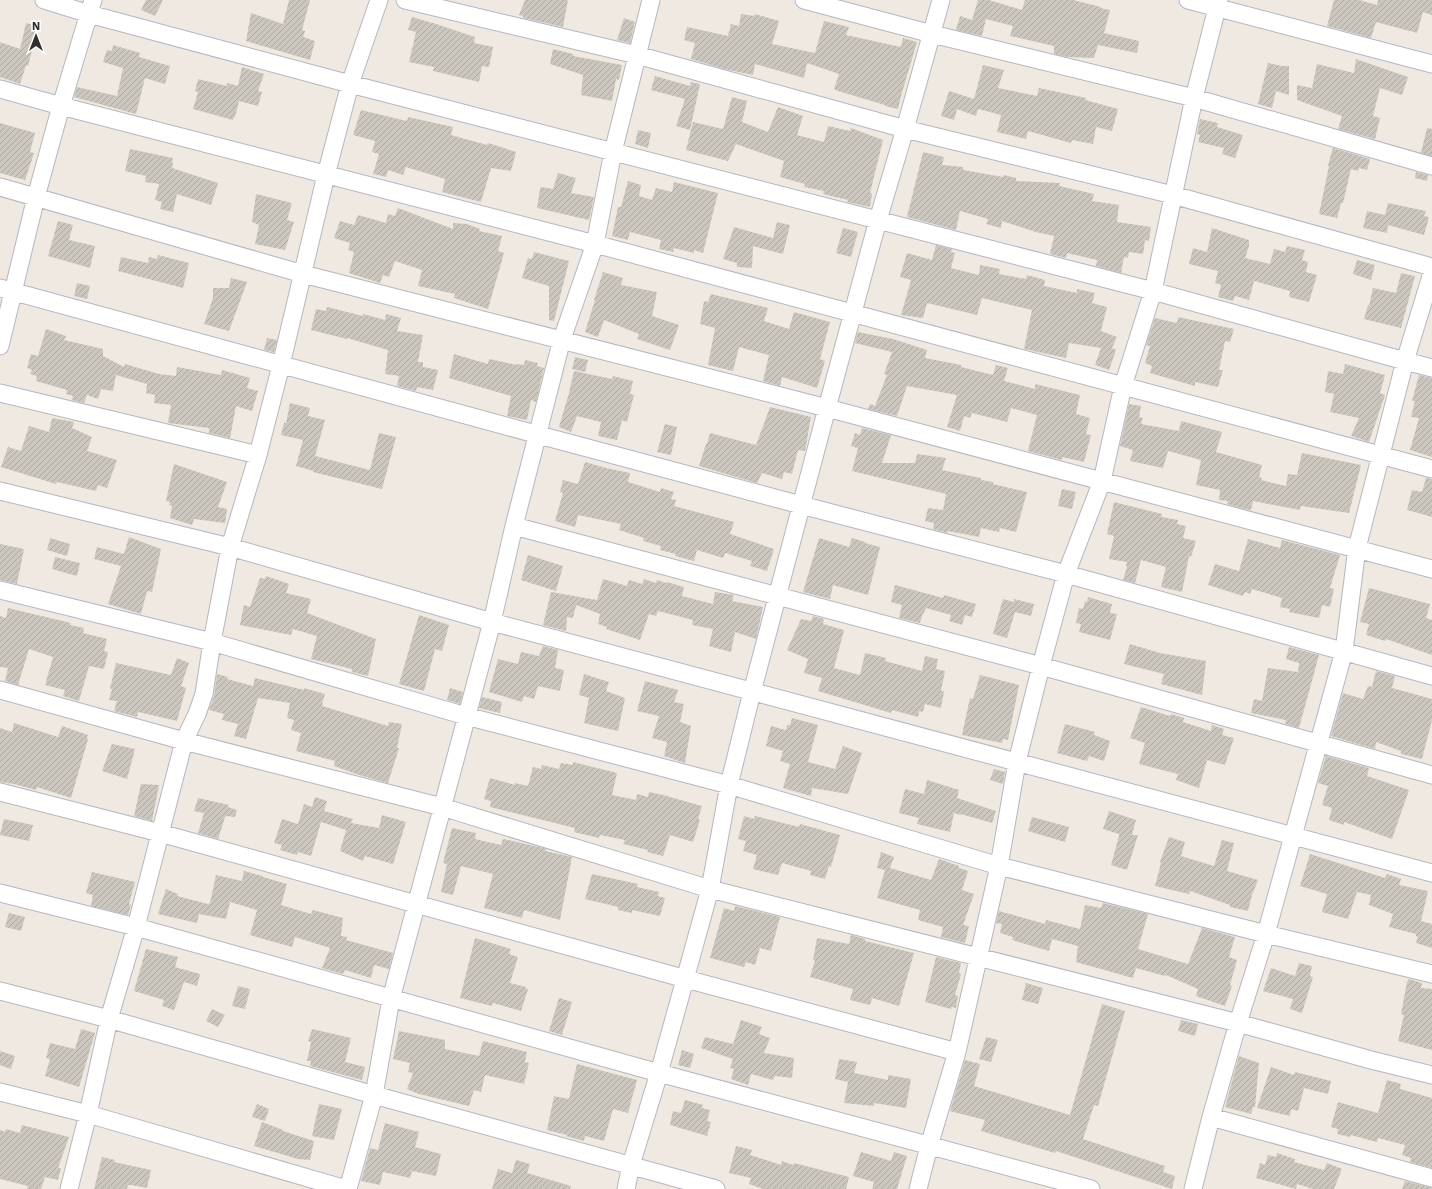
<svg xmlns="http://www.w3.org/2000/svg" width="1432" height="1189" viewBox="0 0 1432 1189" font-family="'Work Sans',sans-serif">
<defs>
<pattern id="building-hatch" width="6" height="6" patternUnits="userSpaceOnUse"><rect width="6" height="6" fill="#cbc7bf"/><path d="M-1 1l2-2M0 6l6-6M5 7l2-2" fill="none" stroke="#afaba4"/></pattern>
</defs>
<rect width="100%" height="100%" fill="#efe9e1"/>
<path fill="url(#building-hatch)" d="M146,0H163L155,16L141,10Z
M289,0H310L302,30L305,31L303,37L315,41L310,60L246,41L251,13L283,24Z
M525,0H568L563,27L523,18V16L519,15Z
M978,0H989L1022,10L1025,0H1073L1101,7L1100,8L1110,10L1104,33L1139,41L1137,53L1098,45L1094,58L1067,57L1054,54V46L1010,36L1013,26L986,19L982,36L956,30L960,16L972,20Z
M1334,0H1359L1377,5L1378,0H1432V15L1423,12L1417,33L1376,22L1371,38L1327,26Z
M741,14L754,16L755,14L779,21L772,44L815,53L824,21L849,27L846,35L901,47L903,38L917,42L901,96L898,109L885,106V105L838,91L834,89L839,74L807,63L804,78L755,64L753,75L724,69L691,59L695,43L684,40L687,27L728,36L731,24L739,26Z
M412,17L436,24L475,37L474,43L493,47L489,67L482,66L479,82L433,71L434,67L409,62L416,32L408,30Z
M624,18L635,22L630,43L617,40Z
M26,23L38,26L28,66L26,65L20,84L0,77V42L20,49Z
M113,45L140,53L139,57L170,66L165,84L145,78L136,114L74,97L77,87L117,96L123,68L103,62L107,50L112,51Z
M553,49L573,54V56L622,65L619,80L616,79L612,101L581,95L583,75L550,64Z
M1356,59L1408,77L1402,95L1380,88L1373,116L1380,118L1375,139L1338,129L1342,116L1297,100V85L1312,88L1317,64L1354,73Z
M1268,63L1282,66H1289V95L1276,91L1272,108L1258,104Z
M983,65L1004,70L998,88L1037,96L1039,88L1086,98L1085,100L1118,109L1112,131L1096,127L1093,144L1072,140L1071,143L1028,131L1026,139L997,132L1001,115L978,109L976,116L957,109L954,120L941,116L949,91L974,99Z
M242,67L264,74L258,91L262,92L258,106L239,101L235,117H234L233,120L193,109L198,92L195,91L198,79L227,86V83L238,86Z
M655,76L690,86L691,82L700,84L690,130L676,126L685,99L651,90Z
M732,97L747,101L742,122L768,132L778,107L803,116L797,135L824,142L828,126L850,131L851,128L883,140L870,193H872L870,207L847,202L848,200L823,194L824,191L804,187L805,184L780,177L784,161L736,144L728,161L686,150L693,122L723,129Z
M361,110L407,121L408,117L453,127L451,135L487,145L488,143L516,152L511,171L491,168L481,202L442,192L445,179L406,167L403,175L388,170L386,177L373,174L379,154L372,152L375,141L353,135Z
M1200,119L1218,123L1217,127L1243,135L1235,158L1222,154L1224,148L1198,142L1200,135L1197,134Z
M0,123L35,133L30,152L34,153L25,180L0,173Z
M1427,128L1432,129V156L1421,153Z
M638,130L651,133L648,148L635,144Z
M1333,148L1370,159L1367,170L1359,168L1358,171L1351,169L1343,203H1341L1337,218L1319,214L1329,166L1328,165Z
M130,149L173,158L172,163H173L172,168L218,183L211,205L177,194L173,212L160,209L162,202L155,200L159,184L145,182L146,176L125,171Z
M923,152L944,157L942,165L963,167V170L1003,177L1004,175L1016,178V181L1060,183L1059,186L1094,194L1092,201L1119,205L1117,222L1151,227L1149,241L1145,240L1143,254L1129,252L1128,258L1124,257L1121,273L1096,266L1097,260L1067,253L1066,258L1050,254L1054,236L1036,232L1002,221L1001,228L986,224L988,219L960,211L956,230L907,217Z
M1416,172L1428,175L1427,181L1415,178Z
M558,173L576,178L571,193L594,197L589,220L537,208L540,189L541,187L553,189Z
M628,181L641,185L639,196L652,200L656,188L672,192L674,182L718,193L703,253L694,250V253L674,248L673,252L659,249L661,240L630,232L628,240L612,236L618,207H621Z
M256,194L292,203L287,220L294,222L285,250L255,244L259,225L252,222Z
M1388,203L1426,211L1424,216L1429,217L1424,235L1388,225L1387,233L1363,228L1367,211L1385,215Z
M398,208L453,229V223L467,224L480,229L479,231L502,236L498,251L504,253L488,309L454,298L455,294L418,286L422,270L395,261L389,277L383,275L380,283L349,273L354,252L348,250L350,243L334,238L340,221L354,225L358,215L386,223L388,214L395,216Z
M58,221L73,225L69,240L95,246L90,268L48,256Z
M777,222L790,225L783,254L753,246L752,268L737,267V263L723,259L734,227L773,238Z
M843,228L858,232L851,257L836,253Z
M1212,228L1249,240V246L1245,258L1270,264L1274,249L1285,252L1287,246L1305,250L1302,260L1308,262L1306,272L1317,275L1309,302L1289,297L1290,291L1254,281L1249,300L1235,296L1233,301L1218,297L1221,285L1215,283L1218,271L1189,264L1193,248L1207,252Z
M936,245L952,249L951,252L955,253L951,268L979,275L980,265L1000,269L999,274L1026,279L1027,275L1045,280L1044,286L1077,293V289L1095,293L1092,303L1107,307L1101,331L1117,337L1112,348L1116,350L1109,370L1095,365L1101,348L1069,343L1066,358L1024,349L1032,310L982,298L977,315L927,303L923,318L901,315L911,280L900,277L907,253L932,260Z
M534,252L569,261L554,321L549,320V286L522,278L528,258L532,259Z
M158,255L189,263L183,288L118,271L121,257L148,263L149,257L157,259Z
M1357,260L1375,265L1371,280L1353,274Z
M603,272L623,278L621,285L657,292L652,316L679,325L670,350L637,339L639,334L604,320L598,337L585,332L595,300H594Z
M1401,273L1415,276L1401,328L1364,319L1368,305L1369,306L1373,288L1396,293Z
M231,278L247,282L229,331L204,324L213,298V288H229Z
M77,283L90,286L87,299L74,296Z
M711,294L768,308L764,321L789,329L794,312L830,322L820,359L825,361L817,388L782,377L780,386L763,381L769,355L739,347L733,371L708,365L715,328L700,324L704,301L708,302Z
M327,307L363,316V314L385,320L386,314L401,318L397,331L423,335L418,362H423V367L438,370L433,390L417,387L416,391L397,386L399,376L385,374L388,350L347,338V339L311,330L316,309L326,311Z
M1178,317L1234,329L1230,342L1225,341L1219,370H1223L1218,387L1195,382V386L1150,373L1152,366L1145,363L1150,346L1146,345L1155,318L1177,323Z
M46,329L66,336L64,340L103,349V356L124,367L125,364L159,374L176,376L177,367L221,375L222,370L250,378L247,388L258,391L252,411L236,406L230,438L209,433V428L168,423L171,405L154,403L155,395L146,393L147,384L116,375L113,391L101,389L98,399L87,395L84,403L72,400L73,396L66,394L67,390L36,381L37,376L30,374L32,370L27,368L31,354L38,356Z
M858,332L893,339L927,350L925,358L961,365V367L993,375L996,365L1008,368L1004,381L1035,389V384L1080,395L1076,414L1090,418L1086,434L1091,435L1084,462L1062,457V460L1028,451L1037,415L1011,408L1007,422L972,413L970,418L964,416L960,431L947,427L957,395L907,386L897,416L868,409L870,404L875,406L887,375L884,374L892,352L855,343Z
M267,338L277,340L274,352L264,350Z
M454,354L488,364L489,359L517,365V364L524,365L525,360L538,363L537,366L544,368L536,402L531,400L527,420L507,416L511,396L449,378Z
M575,357L588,360L585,372L572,369Z
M1345,364L1385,375L1380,393L1385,395L1369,442L1351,436L1359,418L1330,412L1334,394L1325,392L1328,371L1343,374Z
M574,371L612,379L613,376L633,381L630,394L634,395L627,422L622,420L617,440L598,436L601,422L577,416L571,432L559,427L569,393Z
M1419,375L1432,378V457L1410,450L1419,418L1411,417L1415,401H1412Z
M290,403L310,408L308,416L325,420L315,456L370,470L379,433L396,437L382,489L313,472L314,471L296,466L303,440L281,435L284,423H286Z
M1129,404L1141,406L1139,417L1143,418L1141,424L1179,431L1181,421L1222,432L1216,452L1262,465L1259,477L1262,478L1261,480L1286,486L1288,474L1297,475L1302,453L1361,465L1349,513L1301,506L1300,510L1253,501L1251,510L1240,508L1227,504L1228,501L1219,500L1220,490L1196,485L1201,460L1168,451L1163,468L1130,461L1133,450L1120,446Z
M770,407L811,417L805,451L798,450L792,474L784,472L782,479L762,473L757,483L699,466L706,444H707L710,433L756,445Z
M52,418L74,422L72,428L92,437L87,451L117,460L107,488L98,485L96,491L57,482L56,484L1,467L8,447L21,451L29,426L49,432Z
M665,424L677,427L671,455L657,452Z
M862,428L891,435L882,463H915L917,454L946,458L942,470L981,478V480L993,482V484L1027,492L1016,532L1000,528L999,532L981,528L979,537L948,531L947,533L933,529L934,523L925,521L928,508L943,510L946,494L852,471L858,448L851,446L855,433L860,435Z
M585,462L606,468L630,473L628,482L660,492L661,488L674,492L671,499L676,500L674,506L734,522L730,534L774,549L767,571L750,566L752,561L725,553L723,558L697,550L694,561L675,556L676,554L660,550L661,546L643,541L644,538L619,530L621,524L578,515L575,527L555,521L563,493L560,492L563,480L578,484Z
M174,464L227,482L218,507L227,509L225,523L194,519L192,525L170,518L172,506L169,505L170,502L166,501Z
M1426,478L1432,479V517L1407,510L1412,490L1422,492Z
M1062,489L1076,492L1072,509L1058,506Z
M1114,502L1162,514L1161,517L1178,520L1177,524L1186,526L1183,538L1196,541L1191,557L1189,556L1182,592L1161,587L1166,567L1141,560L1135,583L1123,580L1127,567L1126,566L1127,562L1109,559L1114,536L1107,534Z
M129,537L161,549L152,592L147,591L141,614L108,604L121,566L94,559L97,547L124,554Z
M50,538L70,544L67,556L47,550Z
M819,538L849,547L852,538L865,542V543L880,547L868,595L833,585L830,599L803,592Z
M1248,539L1280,548L1282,540L1340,555L1330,588L1334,589L1330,607L1322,605L1319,618L1289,612L1290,609L1280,607L1282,598L1252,589L1250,594L1245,592L1243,596L1208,585L1215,564L1239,571Z
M0,544L24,549L17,584L0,580Z
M528,555L563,566L556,591L521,580Z
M55,557L80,563L77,576L52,569Z
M266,576L289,584L286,593L311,599L307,613L376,639L368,676L352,672V669L311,659L317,636L293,629L291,635L240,625L244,605L250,607L260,578L265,579Z
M603,579L627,586L629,580L642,584L644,579L656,583L657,580L666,583L667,582L684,587L682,596L713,604L715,592L734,595L732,601L763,607L756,639L735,632L731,652L709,646L713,629L692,625L693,620L658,611L656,616L649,614L640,640L606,629L607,627L598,624L600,614L576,605L573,618L567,617L566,631L543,625L551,592L597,600Z
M895,585L943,598L944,595L976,604L972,617L965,615L962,625L949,621L951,615L926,608L924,613H923L920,623L899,618L902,605L891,602Z
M1369,588L1430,604L1426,618L1432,620V655L1386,639L1385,641L1366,635L1369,624L1360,622Z
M1088,597L1112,604L1110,613L1117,614L1110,640L1079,632L1081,624L1076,623L1079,608L1083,609L1085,601L1087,602Z
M1003,599L1014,602V599L1034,604L1031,616L1015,612L1007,638L993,634Z
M8,608L71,623L70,625L84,628L83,633L107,639L104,651L108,652L104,669L89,666L79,701L63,696L65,690L45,685L53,657L29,649L18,685L5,681L8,668L0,667V616L6,618Z
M419,615L449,625L442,651L435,649L424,691L399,684Z
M813,616L824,619L823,624L844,630L834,668L860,675L865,653L886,658L885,661L922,671L925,656L938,659L936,669L945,671L941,691H944L941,708L925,704L923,712L919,711L918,717L892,710L891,713L818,691L822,678L804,673L808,659L787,650L801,619L811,621Z
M1130,644L1160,653L1206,661L1202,695L1161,684L1164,674L1124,664Z
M543,646L558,650L555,668L564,670L560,691L538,686L534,699L524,696L522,702L489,692L498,659L518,664L521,652L539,656Z
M1289,647L1319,655L1299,728L1285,724L1286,720L1251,713L1254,699L1262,701L1268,668L1298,672L1299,663L1286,659Z
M177,658L189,663L181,686L186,688L177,721L138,712L137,717L114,711L117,701L109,700L112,689H110L116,663L171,675Z
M1376,671L1395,676L1392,688L1432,699V720L1422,759L1401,754V751L1376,742L1375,749L1331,736L1343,693L1363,699L1368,686L1372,687Z
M217,674L228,677L227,679L253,686L255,678L304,690V688L325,694L322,703H323L322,706L388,726L389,722L402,724L397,748H399L388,783L359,775L334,766L335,761L296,751L301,733L291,730L294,720L287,718L290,703L258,698L246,739L234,736L238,724L222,720L224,714L209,710L214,696Z
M584,674L609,682L606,691L625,698L618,731L584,723L589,698L579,695Z
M980,675L1019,685L1008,740L1003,739L1002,743L962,735L970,698L973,699Z
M645,681L678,690L674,702L684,704L680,722L691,726L685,763L664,756L667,742L652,738L659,716L637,711Z
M450,688L463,692L460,704L447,700Z
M482,697L502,702L500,713L479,708Z
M1141,707L1170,716L1171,714L1184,718L1183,722L1211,731L1212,725L1224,729L1222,735L1234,738L1225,765L1207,760L1199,788L1176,780L1178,774L1139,764L1145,743L1130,738Z
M792,718L818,725L808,762L835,769L843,746L862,753L848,794L812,788L811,796L783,788L790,764L780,761L783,751L766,746L771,726L786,730L787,725H790Z
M14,723L58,737L62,726L88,735L87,738L88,739L71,798L37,787L36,790L14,784L0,782V728L12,732Z
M1065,724L1095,732L1094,735L1110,741L1104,761L1089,756L1087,761L1057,753Z
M112,744L135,749L127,779L102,771Z
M1326,756L1369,768L1367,776L1409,790L1392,839L1344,822V825L1329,820L1332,808L1322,805L1328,786L1318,783Z
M573,762L617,773L612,795L636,800L637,794L648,797L649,792L663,795L702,806L698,819L700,820L693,842L670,835L663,856L647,852L648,850L623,844L625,840L600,835L599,838L574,832L575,828L490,807L491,801L484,799L490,778L515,785V783L528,786L533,767L541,769L542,765L559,769L561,763L573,765Z
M994,769L1005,772L1003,784L990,780Z
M927,780L959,790L957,798L996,811L992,823L961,814V815L954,813L950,832L917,824L919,818L899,813L905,789L924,794Z
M141,784L159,785L152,821L134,816Z
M315,797L327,801L324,811L353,819L351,823L379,828L382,815L406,822L393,864L365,856L363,861L340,851L346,830L321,822L311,856L298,852L297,855L280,850L282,845L274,843L282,819L298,824L304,804L312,807Z
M198,798L229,805L228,807L237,810L235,817L226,816L225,817L218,839L198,833L204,813L194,811Z
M1109,811L1136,820L1132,835H1138L1127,870L1111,865L1119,836V834L1103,829Z
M744,816L754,819L755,816L799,827L800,824L840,835L831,867L829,866L825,879L810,875L811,871L782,863L778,875L753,869L757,855L743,851L746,841L738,839Z
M1032,817L1069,827L1065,842L1028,831Z
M4,819L33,825L29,841L0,835Z
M452,828L476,833L475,839L501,845L503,839L539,847L546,849L545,851L572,857L560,920L524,910L522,918L484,908L493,874L461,866L453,895L441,892L447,864L443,863Z
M1169,837L1185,842L1181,856L1214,866L1222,840L1234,843L1227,871L1258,880L1252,895L1248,911L1230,907V905L1190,891L1189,894L1155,886L1161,863L1160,862Z
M881,852L894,857L890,868L931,880L939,859L959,866V868L968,871L962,890L974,894L963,925L969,926L965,943L941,937L943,927L918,920L920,910L877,898L885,870L877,868Z
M1310,854L1385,878L1387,874L1401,879L1399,885L1428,891L1421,921L1432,924V948L1416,943L1418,937L1416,936V934L1389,927L1393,914L1369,905L1371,895L1357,892L1348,919L1322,912L1327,894L1300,886Z
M244,871L263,876V877L287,884L281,905L311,914L313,910L343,918L341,936L347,937L346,940L393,953L389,969L374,965L371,978L345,970L343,974L322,968L330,948L295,937L292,947L250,935L257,910L230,902L226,919L199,914L197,923L158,914L166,889L178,894L177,896L208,904L210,903L216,875L242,881Z
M92,872L135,882L129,904L131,905L128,915L91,906L93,895L86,893Z
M592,874L638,884L637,887L659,892L658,896L665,898L660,916L632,910V913L618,910V907L585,899Z
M1103,903L1148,914L1138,949L1188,964L1202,928L1235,937L1229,957L1237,960L1230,985L1232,986L1225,1006L1196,996L1198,989L1166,975L1165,976L1136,968L1133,978L1076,962L1078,946L1052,939L1049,951L1012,940L1013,937L1000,933L1002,924L996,923L999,911L1045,924L1046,920L1080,929L1085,905L1101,908Z
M735,906L780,917L771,951L760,948L755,965L746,962L744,967L710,958L724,908L734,911Z
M9,913L25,917L21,931L5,927Z
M851,935L865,939V941L914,953L899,1006L872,998L870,1005L850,1000L853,989L810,977L815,960H813L817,938L849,944Z
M475,938L511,949L509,954L518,957L510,983L526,987L525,988L528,989L521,1011L493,1003L492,1006L460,998Z
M146,949L178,957L175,967L200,974L197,986L184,982L174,1010L162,1006L164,1000L134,991Z
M936,957L961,963L959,973L961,974L955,995L958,996L956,1008L952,1007L951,1009L925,1002Z
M1299,963L1312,966L1310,976L1313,977L1302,1013L1290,1009L1293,999L1263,991L1271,968L1295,976Z
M1409,979L1422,983L1421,988L1432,989V1050L1398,1041L1404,1015L1401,1014L1407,982Z
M1026,983L1043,988L1038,1004L1022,1000Z
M238,986L250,989L245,1009L232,1006Z
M559,998L572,1002L562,1035L549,1031Z
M1102,1004L1125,1011L1098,1106L1094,1105L1083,1139L1165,1166L1163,1172L1175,1176L1172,1189L1056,1151L1055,1153L981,1131L985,1120L950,1111L965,1060L980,1064L974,1086L1070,1115Z
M212,1009L225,1015L218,1027L206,1021Z
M741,1020L762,1027L759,1034L770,1038L764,1053L794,1058L792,1078L775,1076L773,1080L751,1074L748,1085L731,1079L734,1069L730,1068L733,1059L701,1048L705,1037L733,1044Z
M1181,1020L1198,1024L1195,1036L1178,1031Z
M81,1029L95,1033L79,1087L45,1076L50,1059L46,1058L50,1043L75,1049Z
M312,1029L351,1038L345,1062L365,1067L362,1080L310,1066L311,1061H307L311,1042L308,1041Z
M399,1031L445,1040V1049L479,1056L483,1041L527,1052L525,1062L529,1063L524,1084L485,1075L481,1092L474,1090L469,1106L419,1094L407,1089L413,1073L408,1072L410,1063L393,1059Z
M986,1037L998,1040L991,1062L979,1059Z
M682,1050L694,1054L690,1068L678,1065Z
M0,1051L15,1056L11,1069L0,1065Z
M1239,1056L1259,1063L1255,1107H1253L1251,1114L1225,1107Z
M839,1059L857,1062L854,1073L888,1080V1075L911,1079L906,1108L874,1103V1106L844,1103L848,1082L835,1079Z
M577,1064L637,1080L628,1113L613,1109L604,1141L585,1136L584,1141L566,1136L567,1135L547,1130L554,1096L569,1099Z
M1271,1067L1294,1075L1295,1072L1331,1081L1328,1094L1304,1088L1298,1111L1291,1109L1290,1116L1257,1108Z
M1387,1080L1401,1084L1400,1089L1432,1098V1168L1410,1162L1411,1158L1402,1155L1405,1145L1378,1138L1377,1142L1351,1135L1350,1137L1337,1134L1338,1129L1331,1127L1338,1102L1378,1113Z
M685,1100L703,1105L702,1108L710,1110L707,1121L711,1122L707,1136L670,1125L673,1111L681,1113Z
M257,1104L269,1109L265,1121L252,1117Z
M319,1104L342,1109L334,1140L312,1136Z
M262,1122L283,1130V1131L314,1141L310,1160L298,1159L254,1146Z
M385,1123L419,1132L415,1147L441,1154L436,1176L412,1171L410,1178L383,1172L380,1185L361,1181L370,1148L378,1150Z
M22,1125L69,1137L58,1168H61L58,1180L45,1177L41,1189H27L28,1186L0,1179V1130L5,1132L6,1129L20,1133Z
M736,1146L752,1150L750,1155L781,1165L782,1161L793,1165L794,1163L849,1177L846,1189H763L749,1184L751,1178L729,1173Z
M861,1152L891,1161L894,1152L907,1156L897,1189H872L874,1182L853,1176Z
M1277,1153L1295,1159L1294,1162L1324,1170L1327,1163L1342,1169L1334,1189H1313L1297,1184L1296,1189L1256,1178L1260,1163L1265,1165L1268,1155L1276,1157Z
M102,1157L115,1160L114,1162L151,1170L147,1188L131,1185H128L127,1189H94Z
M516,1160L530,1164L527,1173L571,1186L570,1189H492L498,1169L512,1173Z
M1405,1181L1432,1188V1189H1402Z"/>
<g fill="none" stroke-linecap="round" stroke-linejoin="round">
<defs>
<path id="minor" d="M44,0L89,14L350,84L1153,291L1405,361L1357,548L1344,651L1266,934L1238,1023L1211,1117L1193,1189
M405,0L637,55L905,129L1173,195L1432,267
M804,0L932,34L1194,98L1432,166
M1188,0L1432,64
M0,89L61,106L595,244L1432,469
M0,187L303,274L827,408L1432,569
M1432,273L1405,361L1432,368
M0,288L539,435L801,505L1066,574L1432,676
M0,346L36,197L61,106L93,0
M0,393L258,455
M0,491L230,547L492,622L1432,873
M514,526L1041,666L1432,775
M0,590L212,642L466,716L729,785L999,866L1266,934L1432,974
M0,690L184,741L442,807L710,889L1238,1023L1371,1060L1432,1075
M0,792L160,833L686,979L957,1052
M0,893L136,927L659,1073L1091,1189
M0,991L109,1019L374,1095L716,1189
M0,1092L88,1114L346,1189
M1211,1117L1432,1178
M69,1189L88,1114L109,1019L136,927L184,741L197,714L204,694L212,642L230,547L258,455L281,365L326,175L350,84L379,0
M348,1189L374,1095L391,999L492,622L514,526L562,339L595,244L613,152L651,0
M626,1189L631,1165L659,1073L710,889L729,785L752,692L827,408L878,220L905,129L941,0
M918,1189L929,1146L957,1052L999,866L1017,762L1041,666L1066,574L1102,481L1123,386L1153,291L1194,98L1219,0"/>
</defs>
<use href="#minor" stroke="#b4b7c1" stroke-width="19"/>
<use href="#minor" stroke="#fff" stroke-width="17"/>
</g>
<g transform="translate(36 36)" stroke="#ffffff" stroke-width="3" paint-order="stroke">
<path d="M0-3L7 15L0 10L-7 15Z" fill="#2e2e2e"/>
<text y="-6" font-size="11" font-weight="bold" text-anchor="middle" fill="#2e2e2e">N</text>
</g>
</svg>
